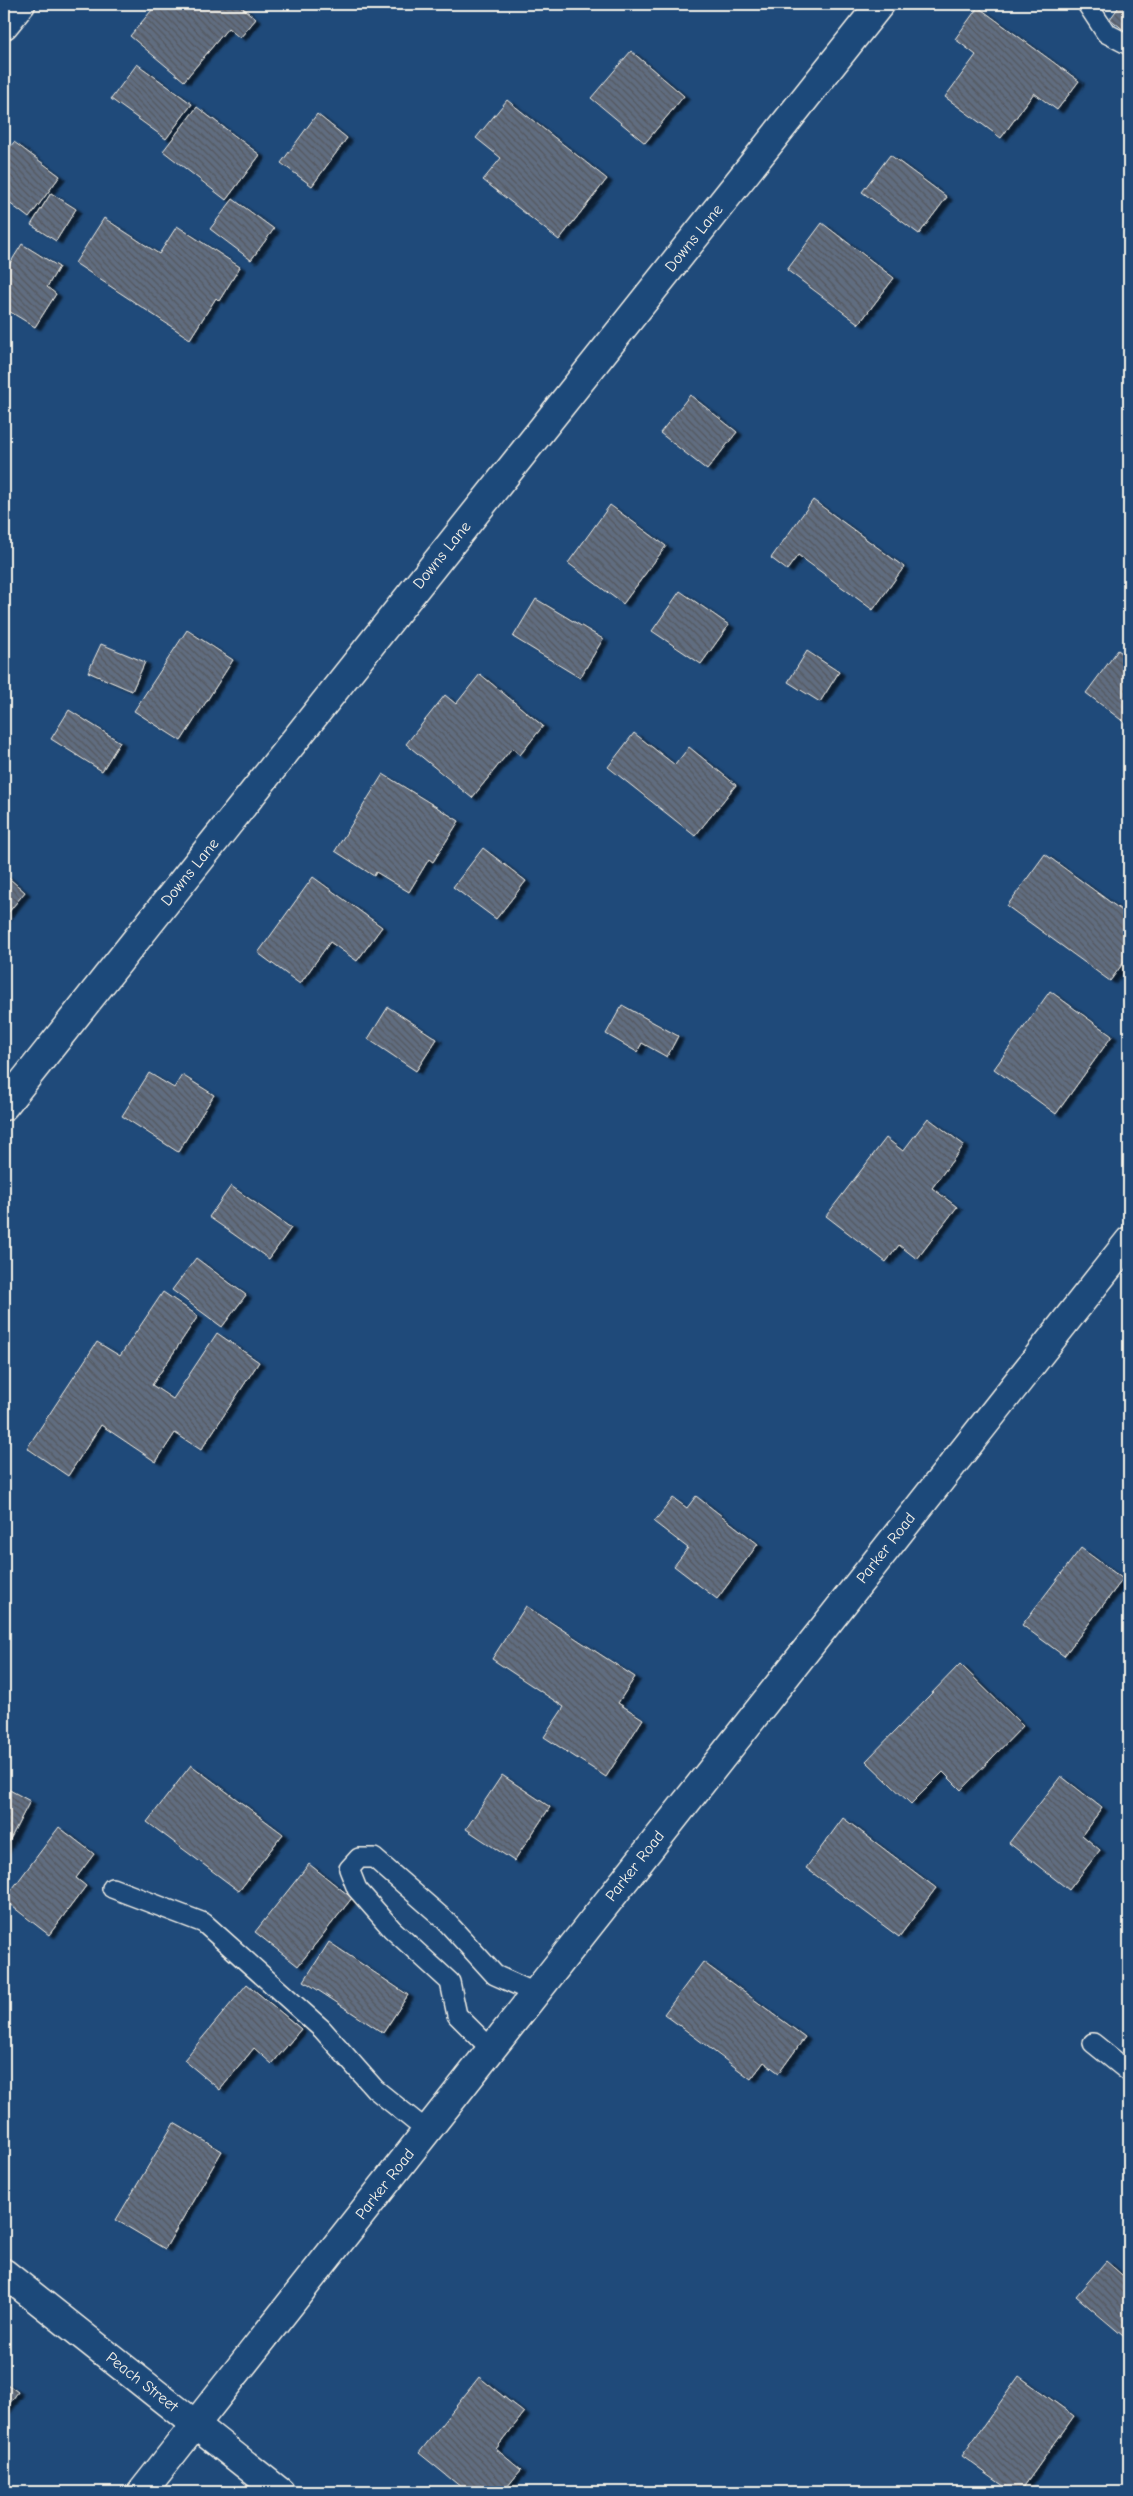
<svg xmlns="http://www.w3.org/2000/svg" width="1133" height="2496" viewBox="0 0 1133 2496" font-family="'Comic Neue',sans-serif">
<defs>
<pattern id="building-back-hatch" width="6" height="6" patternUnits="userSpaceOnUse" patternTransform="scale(1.25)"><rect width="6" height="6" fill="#616d80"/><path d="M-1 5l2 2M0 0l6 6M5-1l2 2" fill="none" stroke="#53575d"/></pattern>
<filter id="shadow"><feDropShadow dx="5.5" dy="3" stdDeviation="1" flood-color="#0009"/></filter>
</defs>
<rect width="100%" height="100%" fill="#1f4a7a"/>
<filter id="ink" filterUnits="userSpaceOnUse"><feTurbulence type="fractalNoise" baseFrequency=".02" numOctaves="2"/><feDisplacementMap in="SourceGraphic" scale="10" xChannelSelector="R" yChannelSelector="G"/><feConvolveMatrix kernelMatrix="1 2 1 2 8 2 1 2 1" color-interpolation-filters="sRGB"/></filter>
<g filter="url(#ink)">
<path fill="url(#building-back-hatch)" stroke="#f4f1e8" filter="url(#shadow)" d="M157,4H238L256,19L240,38L228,28L184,81L130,36Z
M1121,4H1129V34L1110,19Z
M978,7L1079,81L1057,110L1034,93L1001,138L945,97L976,55L955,39Z
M631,51L684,96L645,143L591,98Z
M137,64L192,104L166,139L111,99Z
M507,100L607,179L559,240L483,180L501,158L476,138Z
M197,107L260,155L226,200L163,151Z
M317,114L347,138L312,186L281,163Z
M14,142L60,176L29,218L4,199V155Z
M890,155L947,197L919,234L862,192Z
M51,193L76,209L56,241L31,225Z
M233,199L274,229L251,260L210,229Z
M104,218L159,254L177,226L240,267L219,301L216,298L190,339L75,263Z
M822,223L894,278L859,324L787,270Z
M22,244L59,267L47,287L56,294L35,327L4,308V273Z
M690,395L737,432L707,470L660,433Z
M813,500L904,567L873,610L798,555L787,570L771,558Z
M610,505L666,546L623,604L568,563Z
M680,591L729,625L701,664L652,631Z
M536,599L603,639L580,678L513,637Z
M187,630L233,660L181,741L134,711Z
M101,644L145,662L132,691L88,672Z
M1118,650L1129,658V726L1086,693Z
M807,651L839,672L820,702L788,682Z
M480,674L543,726L520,755L512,748L472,798L406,744L445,695L456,704Z
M69,710L120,742L102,771L51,739Z
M634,733L675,765L689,747L736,785L695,836L608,767Z
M383,774L459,821L433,862L429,859L409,892L376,872L374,876L335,851Z
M483,848L526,881L496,919L453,887Z
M1045,854L1129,916V955L1110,981L1007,906Z
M4,874L25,892L4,918Z
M313,877L382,927L357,961L330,942L300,984L258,953Z
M1050,991L1112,1036L1056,1114L994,1069Z
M622,1005L678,1036L667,1057L642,1043L637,1052L606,1034Z
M388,1007L437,1039L416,1071L368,1039Z
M149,1073L174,1088L182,1075L214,1095L178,1152L122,1116Z
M928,1118L964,1145L932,1188L957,1207L917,1259L899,1245L886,1262L826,1216L886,1138L903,1151Z
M231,1186L291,1228L269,1259L209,1217Z
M196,1258L246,1295L222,1327L172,1290Z
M163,1292L198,1316L152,1385L173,1399L217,1333L259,1362L201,1450L175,1433L156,1462L101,1425L68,1476L27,1448L97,1342L120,1356Z
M696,1496L758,1544L717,1599L674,1566L688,1548L654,1522L673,1498L687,1508Z
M1081,1548L1123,1579L1064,1656L1022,1625Z
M526,1606L635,1677L618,1703L643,1719L606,1777L544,1737L564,1707L492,1659Z
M960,1664L1023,1726L961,1790L943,1772L911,1804L866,1761Z
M191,1765L283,1834L239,1891L147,1822Z
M502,1775L550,1807L514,1861L466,1829Z
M1061,1776L1102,1808L1082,1835L1100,1850L1069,1890L1009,1843Z
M4,1787L30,1801L4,1851Z
M843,1818L936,1888L899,1937L806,1868Z
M59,1827L94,1854L76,1878L86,1886L49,1935L4,1900Z
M309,1864L352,1898L298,1966L255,1932Z
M329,1942L408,1995L383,2033L304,1981Z
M703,1962L805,2037L779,2073L764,2062L751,2079L664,2014Z
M247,1984L301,2029L272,2064L254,2048L220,2090L184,2060Z
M174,2123L222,2151L165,2249L116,2220Z
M1106,2261L1129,2281V2341L1076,2296Z
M1019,2376L1074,2416L1020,2492H1012L962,2456Z
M479,2377L524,2413L496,2449L521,2470L503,2492H467L419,2453Z
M4,2382L18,2392L4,2411Z"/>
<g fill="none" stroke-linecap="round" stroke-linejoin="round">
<defs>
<path id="lane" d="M1087,4L1106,33L1129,45
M112,1888L204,1923L322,2029L375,2089L427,2131
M1093,2043L1129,2072
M491,2049L457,2015L450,1982L392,1929L357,1889L349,1869L359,1858H374L444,1919L495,1975L535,1993"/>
<path id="street" d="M4,25L21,4
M4,1106L880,4
M4,2273L280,2492"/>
<path id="secondary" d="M142,2492L1129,1241"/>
</defs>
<use href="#lane" stroke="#f4f1e8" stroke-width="22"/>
<use href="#street" stroke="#f4f1e8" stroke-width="31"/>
<use href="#secondary" stroke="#f4f1e8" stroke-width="31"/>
<use href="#lane" stroke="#1f4a7a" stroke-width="19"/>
<use href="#street" stroke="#1f4a7a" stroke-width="28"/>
<use href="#secondary" stroke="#1f4a7a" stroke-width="28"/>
</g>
</g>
<g text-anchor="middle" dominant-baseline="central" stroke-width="5" stroke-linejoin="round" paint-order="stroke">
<g font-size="16" fill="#f4f1e8" stroke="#1f4a7a">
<text transform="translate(694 238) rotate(-51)">Downs Lane</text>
<text transform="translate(442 555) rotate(-51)">Downs Lane</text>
<text transform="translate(190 872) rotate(-51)">Downs Lane</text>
<text transform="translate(886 1548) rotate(-52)">Parker Road</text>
<text transform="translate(635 1866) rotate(-52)">Parker Road</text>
<text transform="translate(385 2184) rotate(-52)">Parker Road</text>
<text transform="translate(142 2382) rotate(38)">Peach Street</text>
</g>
</g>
<rect width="1133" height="2496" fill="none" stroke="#1f4a7a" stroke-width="20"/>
<rect x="10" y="10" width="1113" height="2476" fill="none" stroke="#f4f1e8" stroke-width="2" filter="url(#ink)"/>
</svg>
